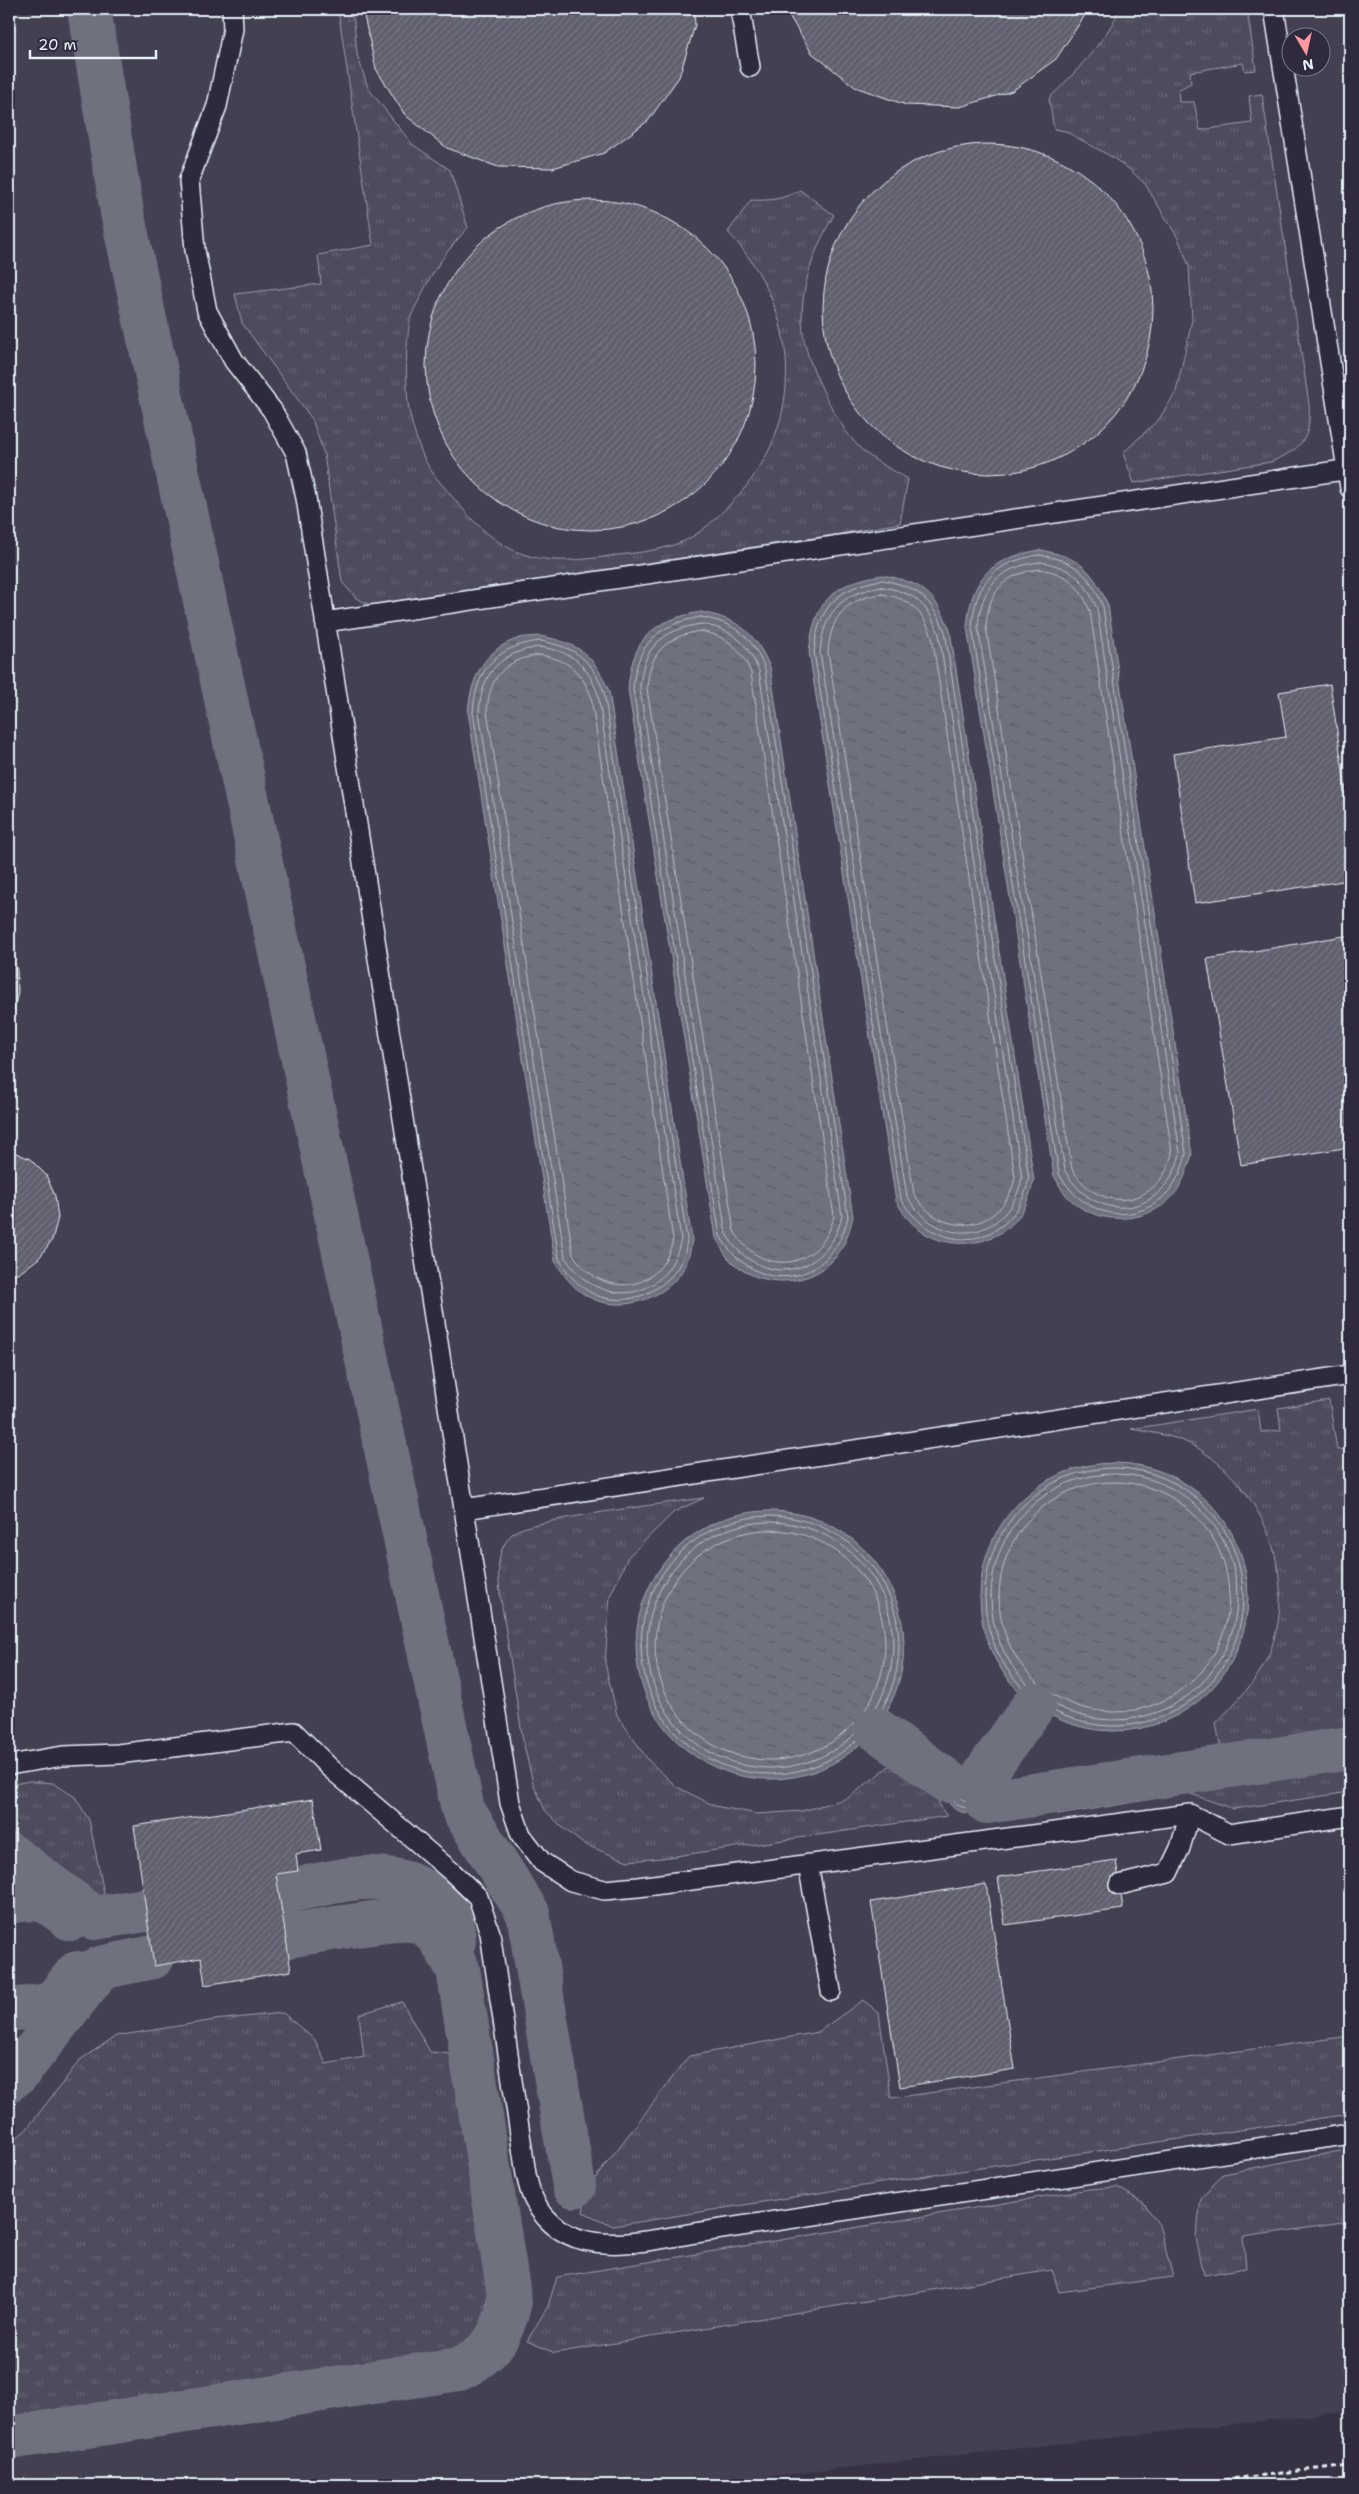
<svg xmlns="http://www.w3.org/2000/svg" width="1359" height="2494" viewBox="0 0 1359 2494" font-family="'Shantell Sans',sans-serif">
<defs>
<pattern id="grass-tufts" width="24" height="20" patternUnits="userSpaceOnUse" patternTransform="scale(1.25)"><rect width="24" height="20" fill="#4d4b5c"/><path d="M3 7l-1-3M5 7V3M7 7l1-3M15 17l-1-3M17 17v-4M19 17l1-3" fill="none" stroke="#676574"/></pattern>
<pattern id="water-ripples" width="26" height="14" patternUnits="userSpaceOnUse" patternTransform="scale(1.25)"><rect width="26" height="14" fill="#70717f"/><path d="M2 4q2-2 4 0t4 0M15 11q2-2 4 0t4 0" fill="none" stroke="#5b5c64"/></pattern>
<pattern id="building-hatch" width="6" height="6" patternUnits="userSpaceOnUse" patternTransform="scale(1.25)"><rect width="6" height="6" fill="#605e6e"/><path d="M-1 1l2-2M0 6l6-6M5 7l2-2" fill="none" stroke="#777683"/></pattern>
</defs>
<rect width="100%" height="100%" fill="#363244"/>
<filter id="ink" filterUnits="userSpaceOnUse"><feTurbulence type="fractalNoise" baseFrequency=".02" numOctaves="2"/><feDisplacementMap in="SourceGraphic" scale="10" xChannelSelector="R" yChannelSelector="G"/><feConvolveMatrix kernelMatrix="1 2 1 2 8 2 1 2 1" color-interpolation-filters="sRGB"/></filter>
<g filter="url(#ink)">
<path fill="#433f51" fill-rule="evenodd" d="M9,9H1350V2411L694,2485H9ZM1292,38H1322V68H1292Z"/>
<path fill="url(#grass-tufts)" stroke="#9a9eaa" d="M338,9H350L354,21L357,54L368,88L412,144L450,170L468,228C447,249 432,272 419,300C416,306 411,314 410,321C405,348 406,376 408,403C410,422 420,453 430,469C437,480 447,490 456,501C504,559 538,567 610,556C634,553 660,551 682,542C701,534 719,516 733,501C809,423 801,310 728,232L751,200C770,201 784,199 800,190L834,215C812,252 795,300 805,344C809,362 818,380 826,397C835,414 846,434 860,448C873,461 893,470 908,479L900,523L839,534L370,605L356,598L342,582L324,454L312,419L242,323L235,294L321,284L318,255L373,245Z
M1119,9H1247L1256,70L1245,71L1243,63L1190,72L1191,83L1178,90L1179,102H1194L1200,130L1252,123L1249,96L1262,94L1309,404C1311,439 1303,448 1271,462L1134,483L1123,453L1159,419L1176,392L1192,320L1189,266L1178,238L1145,184L1129,169L1112,157L1065,131L1054,129L1049,98C1070,79 1111,35 1119,9Z
M1329,1400L1337,1450L1350,1449V1738L1222,1756L1216,1723C1236,1702 1258,1681 1269,1654C1299,1579 1266,1492 1199,1449C1179,1436 1154,1433 1131,1429L1258,1409L1261,1432L1281,1430L1278,1408Z
M704,1498L674,1512L628,1557L610,1596L605,1663L617,1715L648,1760L677,1787L715,1806L757,1814L802,1811L848,1798L901,1757L936,1783C936,1796 938,1806 947,1816L662,1858L628,1861L606,1853L582,1843L562,1827L545,1810L533,1783L523,1741L500,1593C498,1571 495,1550 513,1533C525,1520 676,1502 704,1498Z
M1350,1758V1792L1234,1809L1188,1793L1058,1815L1056,1797Z
M29,1781L53,1783L75,1797L89,1820L104,1893L101,1906L91,1905L9,1844V1785Z
M863,2000L879,2013L891,2098L1350,2036V2114L906,2179L613,2226L583,2212L587,2189L689,2056L818,2032Z
M402,2002L430,2052L451,2054L489,2286L483,2327L461,2353L428,2361L9,2424V2144L26,2130L80,2060L116,2036L215,2020L283,2013L315,2040L326,2064L364,2057L359,2014Z
M1350,2149V2222L1243,2237L1246,2268L1204,2275L1196,2238L1201,2199L1223,2174Z
M1117,2187L1144,2203L1159,2225L1173,2277L1059,2292L1052,2270L555,2353L527,2341L548,2306L557,2277L1089,2189Z"/>
<path fill="url(#water-ripples)" stroke="#a0a4af" d="M1040,550C1079,557 1092,568 1108,605L1192,1155C1187,1170 1183,1184 1173,1196C1146,1226 1092,1226 1066,1195C1061,1190 1058,1182 1054,1176L967,627C971,577 991,558 1040,550Z
M882,575C922,582 935,593 950,630L1034,1180C1030,1195 1026,1209 1015,1221C988,1251 935,1251 909,1220C904,1215 900,1207 896,1201L809,652C814,602 832,583 882,575Z
M701,612C740,620 754,631 770,667L853,1217C849,1232 845,1247 834,1259C808,1289 754,1288 728,1258C723,1252 720,1245 716,1238L628,689C632,639 652,620 701,612Z
M540,636C579,643 594,655 609,691L692,1240C690,1247 690,1256 687,1262C671,1299 619,1316 585,1295C571,1286 563,1274 555,1261L468,712C471,679 483,650 517,639C524,636 533,637 540,636Z
M980 1597a134 134 0 1 1 268 0a134 134 0 1 1-268 0Z
M636 1645a134 134 0 1 1 268 0a134 134 0 1 1-268 0Z
M945 1790a23 23 0 1 1 46 0a23 23 0 1 1-46 0Z"/>
<g fill="none" stroke-linecap="round" stroke-linejoin="round">
<path stroke="#b8bec8" stroke-width="1" d="M1039,555C1075,560 1090,574 1103,607L1186,1154C1171,1224 1095,1235 1059,1174L972,627C975,582 995,562 1039,555Z
M1040,562C1072,567 1085,579 1097,609L1180,1153C1167,1216 1097,1227 1065,1171L978,627C981,586 999,567 1040,562Z
M1040,569C1068,574 1079,584 1090,611L1172,1153C1161,1207 1100,1216 1072,1169L986,627C988,591 1004,574 1040,569Z
M882,580C917,586 932,599 945,632L1029,1179C1014,1249 937,1260 901,1199L814,652C818,607 837,587 882,580Z
M882,587C914,592 927,603 939,634L1022,1178C1009,1241 939,1252 907,1196L820,652C824,611 841,593 882,587Z
M882,594C910,599 921,609 932,636L1015,1178C1003,1232 942,1241 914,1194L828,652C831,615 846,599 882,594Z
M701,617C737,624 751,635 765,669L848,1217C832,1287 756,1298 720,1236L633,689C636,645 657,624 701,617Z
M701,624C733,630 746,640 759,671L842,1216C828,1279 758,1289 726,1234L640,689C642,648 661,630 701,624Z
M701,631C728,637 741,648 751,673L834,1216C822,1270 761,1279 734,1231L647,689C649,653 666,636 701,631Z
M540,641C576,647 591,659 604,692L687,1239C686,1246 685,1256 681,1262C664,1294 620,1311 588,1291C575,1283 567,1272 559,1259L473,712C476,668 497,646 540,641Z
M540,647C573,652 586,663 598,694L681,1239C668,1303 598,1311 565,1257L479,712C482,672 500,652 540,647Z
M540,655C567,659 581,671 591,696L673,1239C662,1294 601,1300 573,1254L487,711C489,677 505,659 540,655Z
M985 1597a129 129 0 1 1 258 0a129 129 0 1 1-258 0Z
M991 1597a123 123 0 1 1 246 0a123 123 0 1 1-246 0Z
M999 1597a115 115 0 1 1 230 0a115 115 0 1 1-230 0Z
M641 1645a129 129 0 1 1 258 0a129 129 0 1 1-258 0Z
M647 1645a123 123 0 1 1 246 0a123 123 0 1 1-246 0Z
M655 1645a115 115 0 1 1 230 0a115 115 0 1 1-230 0Z
M950 1790a18 18 0 1 1 36 0a18 18 0 1 1-36 0Z
M957 1790a11 11 0 1 1 22 0a11 11 0 1 1-22 0Z"/>
<path stroke="#70717f" stroke-width="44" d="M89,9L122,212L463,1810L528,1913L574,2186
M876,1729L947,1781
M985,1773L1034,1705
M987,1802L1350,1748
M9,1854L94,1918L146,1910
M279,1893C325,1885 373,1866 418,1888C430,1894 442,1903 449,1915C453,1921 453,1934 454,1941
M9,1902C43,1896 44,1899 71,1919
M9,2010L48,2005L57,1998L77,1973
M9,2080L18,2073L100,1968L153,1957
M9,2438L459,2369C492,2353 501,2337 510,2302L458,1969C448,1953 439,1930 420,1922C403,1915 308,1933 286,1936"/>
</g>
<path fill="url(#building-hatch)" stroke="#e8f1f8" d="M365,9H694L695,25L679,77L648,121L604,153L553,168L498,167L447,148L405,115L376,69L364,16Z
M785,9H1089L1056,59L1012,91L960,107L906,105L855,87L812,53Z
M823 309a165 165 0 1 1 330 0a165 165 0 1 1-330 0Z
M426 365a165 165 0 1 1 330 0a165 165 0 1 1-330 0Z
M1330,684L1350,818V880L1195,903L1173,754L1286,737L1279,692Z
M1350,935V1147L1241,1165L1207,959Z
M9,953L17,970L18,992L13,1014L9,1020Z
M9,1150L30,1159L46,1175L55,1196L58,1218L52,1240L39,1258L21,1272L9,1275Z
M313,1799L321,1850L296,1854L298,1871L276,1874L291,1971L205,1985L201,1958L154,1966L134,1826Z
M1116,1860L1123,1909L1005,1925L998,1877Z
M986,1884L1015,2069L900,2087L871,1902Z"/>
<g fill="none" stroke-linecap="round" stroke-linejoin="round">
<defs>
<path id="lane" d="M232,9L233,29L217,106L189,180L195,250L207,311L234,361L272,410L296,453L306,498L510,1803L521,1835L542,1862L571,1881L604,1890L638,1887L1190,1814L1229,1834L1350,1816
M740,9L750,67
M1274,9L1350,488
M325,622L1350,469
M464,1509L1350,1375
M9,1765L63,1756L118,1754L294,1732L330,1768L452,1872L478,1897L490,1933L526,2174C528,2183 530,2193 534,2200C567,2265 645,2240 702,2232L1350,2134
M808,1864L831,1991
M1119,1885L1168,1873L1180,1848L1190,1814"/>
</defs>
<use href="#lane" stroke="#e8f1f8" stroke-width="22"/>
<path stroke="#e8f1f8" stroke-width="3" stroke-dasharray="5 4" stroke-linecap="butt" d="M1180,2485L1350,2465"/>
<use href="#lane" stroke="#2f2a3d" stroke-width="19"/>
</g>
</g>
<rect width="1359" height="2494" fill="none" stroke="#2f2a3d" stroke-width="30"/>
<rect x="15" y="15" width="1329" height="2464" fill="none" stroke="#e8f1f8" stroke-width="2" filter="url(#ink)"/>
<g transform="translate(1306 52) rotate(171)"><circle r="24" fill="#2f2a3d" stroke="#797a88"/>
<path d="M0-4L9 19L0 12L-9 19Z" fill="#ff9aa2"/>
<text y="-8" font-size="14" font-weight="bold" text-anchor="middle" fill="#e8f1f8">N</text>
</g>
<path d="M30 50v8h126v-8" fill="none" stroke="#e8f1f8" stroke-width="2.5"/>
<text x="38" y="50" font-size="15" fill="#e8f1f8" stroke="#2f2a3d" stroke-width="4" paint-order="stroke">20 m</text>
</svg>
